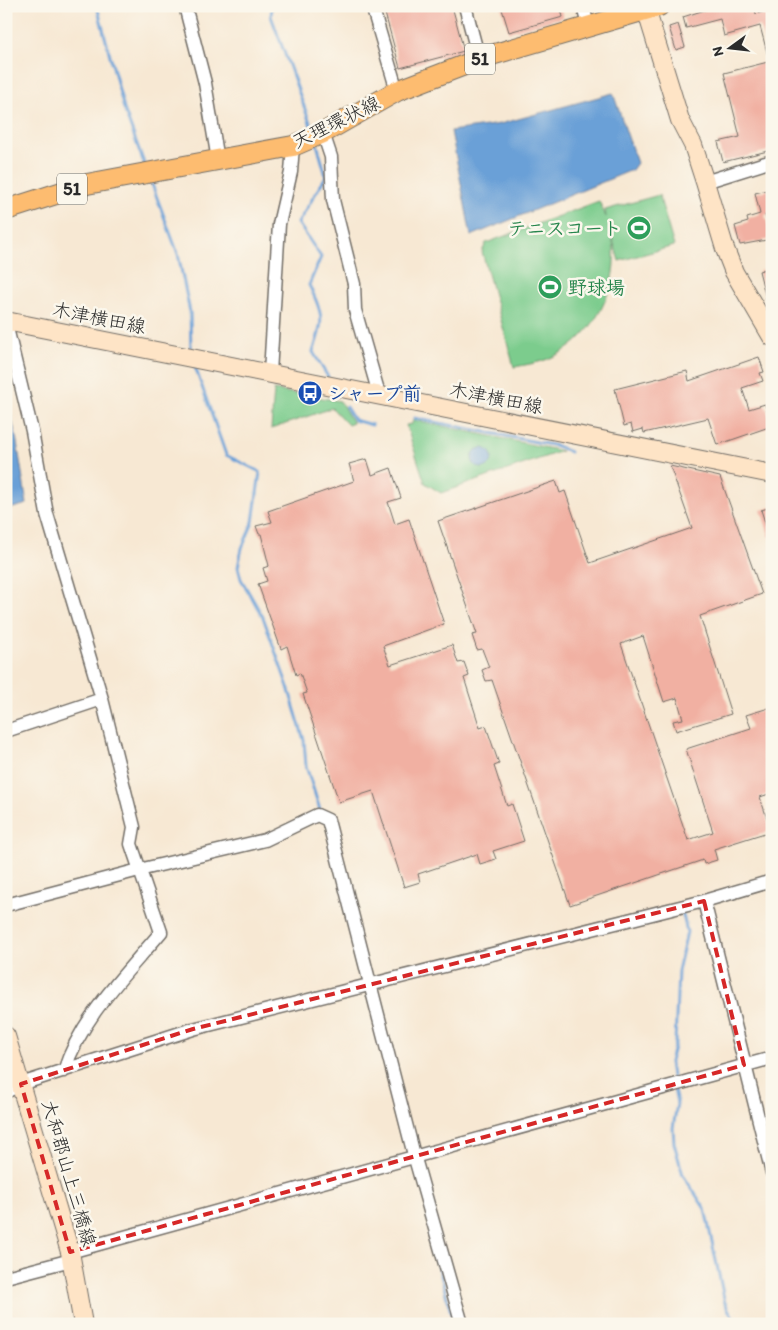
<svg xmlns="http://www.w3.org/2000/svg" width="778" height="1330" viewBox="0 0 778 1330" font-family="Itim,'Klee One',sans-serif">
<rect width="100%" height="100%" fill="#fbf7ec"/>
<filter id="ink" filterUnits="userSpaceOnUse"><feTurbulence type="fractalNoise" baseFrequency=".02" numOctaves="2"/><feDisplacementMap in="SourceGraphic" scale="10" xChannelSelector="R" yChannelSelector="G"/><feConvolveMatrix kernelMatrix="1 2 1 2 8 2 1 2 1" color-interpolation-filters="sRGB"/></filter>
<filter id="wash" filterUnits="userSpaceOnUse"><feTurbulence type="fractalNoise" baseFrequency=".0096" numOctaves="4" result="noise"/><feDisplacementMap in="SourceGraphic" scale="20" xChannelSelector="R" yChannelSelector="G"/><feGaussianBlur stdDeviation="1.12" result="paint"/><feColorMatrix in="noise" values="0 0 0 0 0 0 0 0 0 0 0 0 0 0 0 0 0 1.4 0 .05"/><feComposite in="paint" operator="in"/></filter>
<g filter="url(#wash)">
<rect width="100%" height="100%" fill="#f7e8d3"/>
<path fill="#7bcc8d" stroke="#537c5c" d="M659,195L674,246L619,261L609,226C610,234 613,241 614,249C617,294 591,342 548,359C538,363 525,365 514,367L482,252L486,243L599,201L606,217L605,210Z
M274,390L340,401L353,423L348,425L332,408L271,429Z
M413,420L562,451L441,493L425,483L406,425L412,424Z"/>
<path fill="#6aa0d7" stroke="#4a6681" d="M613,93L637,163L632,170L471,236L451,131L500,124Z
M6,395L16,436L27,504L6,510Z
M472 458a10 10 0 1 1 20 0a10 10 0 1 1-20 0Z"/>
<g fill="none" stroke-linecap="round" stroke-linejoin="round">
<path stroke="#6aa0d7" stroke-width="3" d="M97,6L124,109L145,166
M272,6L271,16L313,131
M317,144L326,176L298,223L321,257L309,285C324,315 324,320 313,352L328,377
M150,179L178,254L190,312L191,351
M194,364L226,455L260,472L253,522L242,548L238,567L241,579L263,617L288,687L304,740L306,766L321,813
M346,407L354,420L372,425
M414,418L557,446L570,452
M673,1083L670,1062L675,1043L678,971L687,932L682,911
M674,1089L677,1104L673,1128L674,1143L683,1175L705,1209L725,1303L736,1324
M434,1249L454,1324"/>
</g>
<g id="blocks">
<path fill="#f1b0a2" d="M383,6H452L464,51L400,68Z
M501,6H560L563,17L509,32Z
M717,6H754L756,14L772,9V60H769L760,26L724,36L720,19L686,28L683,17Z
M678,24L685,47L676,50L669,27Z
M772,61V150L723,162L718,142L740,137L724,73Z
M772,189V213L765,215L772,239L740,245L735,226L748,222L747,218L760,214L755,193Z
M772,267V306H768L759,271Z
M759,357L764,372L760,373L763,381L742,388L749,409L765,404L772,426L717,445L708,418L644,433L643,429L633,432L631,424L624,426L615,389L687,371L689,381Z
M367,459L372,475L391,468L401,498L388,502L395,524L409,519L444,624L383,646L390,665L452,645L458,663L464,662L469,676L464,678L480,728L486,726L499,764L494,766L507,806L512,804L524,841L493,851L496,859L480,864L477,854L418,874L420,882L404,887L373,791L339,802L303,694L307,693L300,673L296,675L287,646L281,649L258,584L267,581L263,568L269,566L261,534H259L256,526L272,522L268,511L354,481L349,464Z
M670,466L720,477L762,594L700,616L731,714L676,731L673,721L683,719L677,698L664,702L643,636L621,644L688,840L713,832L686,749L751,728L746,715L772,707V793L760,797L771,831L714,849L717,860L704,864L703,860L570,905L492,680L486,681L482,670L489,667L482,649L477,650L472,635L477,634L438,521L556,481L560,493L565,491L590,563L692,528Z
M772,507V538H770L761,510Z"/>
</g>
</g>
<g filter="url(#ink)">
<use href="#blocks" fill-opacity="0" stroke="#726d66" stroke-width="1"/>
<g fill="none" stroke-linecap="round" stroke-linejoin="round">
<defs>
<path id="street" d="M185,6L205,83L218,160
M372,6L397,91
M465,6L479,59
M583,6L588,26
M323,133L331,157L333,200L354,284L355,310L377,387L383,397
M705,182L772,161
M8,321L7,328L32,431L47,514L102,699L134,827L131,844L161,932C125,975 82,1016 64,1071
M270,373L279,224L291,172L293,146
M6,731L102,699
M704,901L772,1173
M6,905L139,870L265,840L317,815L328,820L414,1155L462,1324
M6,1092L21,1084L193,1029L704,901L772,881
M70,1252L772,1058
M6,1277L71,1260"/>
<path id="secondary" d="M646,9L680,120L693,145L705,182L725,249L734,272L772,337
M6,321L772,474
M6,1036L70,1252L83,1324"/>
<path id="primary" d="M6,210L87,184L293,146L323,133L397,91L488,56L659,6"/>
</defs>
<use href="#street" stroke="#726d66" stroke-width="15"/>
<use href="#secondary" stroke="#726d66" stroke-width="20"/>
<use href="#primary" stroke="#726d66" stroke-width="22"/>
<use href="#street" stroke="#fff" stroke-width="12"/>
<use href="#secondary" stroke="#fee4c6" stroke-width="18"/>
<use href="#primary" stroke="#fdbc70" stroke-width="20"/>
</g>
</g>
<path fill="none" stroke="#d62828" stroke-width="4" stroke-dasharray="10 6" stroke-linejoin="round" d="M704,901L744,1065L70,1252L21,1084L193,1029Z"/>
<defs>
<symbol id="stadium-disc" viewBox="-11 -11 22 22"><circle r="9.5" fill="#2e9e5b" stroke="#fbf7ec"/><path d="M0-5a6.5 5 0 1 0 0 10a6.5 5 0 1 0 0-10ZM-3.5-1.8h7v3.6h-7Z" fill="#fff"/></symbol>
<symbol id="bus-disc" viewBox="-11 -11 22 22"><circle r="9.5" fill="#1a4fb4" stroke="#fbf7ec"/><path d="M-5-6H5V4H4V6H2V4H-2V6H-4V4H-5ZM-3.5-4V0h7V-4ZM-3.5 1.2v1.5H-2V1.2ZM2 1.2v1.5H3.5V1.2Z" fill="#fff"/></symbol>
</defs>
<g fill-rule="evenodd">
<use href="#stadium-disc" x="625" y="214" width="28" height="28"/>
<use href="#stadium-disc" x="536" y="273" width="28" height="28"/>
<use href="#bus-disc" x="296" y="379" width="28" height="28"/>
</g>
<g text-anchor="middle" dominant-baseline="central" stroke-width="5" stroke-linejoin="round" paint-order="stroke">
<g fill="#fbf7ec" stroke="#696865" stroke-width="1">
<rect x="465" y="43.5" width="30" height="31" rx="4"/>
<rect x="57" y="173.5" width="30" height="31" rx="4"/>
</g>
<g font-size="18" font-weight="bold" fill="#2b2b2b">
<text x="480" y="59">51</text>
<text x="72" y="189">51</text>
</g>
<g font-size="19" fill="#2b2b2b" stroke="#fbf7ec">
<text transform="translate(336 122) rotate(-26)">天理環状線</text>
<text transform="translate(99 318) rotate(11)">木津横田線</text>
<text transform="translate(496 398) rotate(11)">木津横田線</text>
<text transform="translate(69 1173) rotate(74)">大和郡山上三橋線</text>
</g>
<g font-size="19" font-weight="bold" fill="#27864d" stroke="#fbf7ec" text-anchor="end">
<text x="622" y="228">テニスコート</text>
<text x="568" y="287" text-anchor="start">野球場</text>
</g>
<g font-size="19" font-weight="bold" fill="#164399" stroke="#fbf7ec" text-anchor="start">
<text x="328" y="393">シャープ前</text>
</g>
</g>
<rect width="778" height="1330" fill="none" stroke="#fbf7ec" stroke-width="25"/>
<g transform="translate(730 48) rotate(255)" stroke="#fbf7ec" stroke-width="4" paint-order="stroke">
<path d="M0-4L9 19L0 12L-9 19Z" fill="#2b2b2b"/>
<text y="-8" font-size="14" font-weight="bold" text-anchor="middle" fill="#2b2b2b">N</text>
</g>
</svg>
